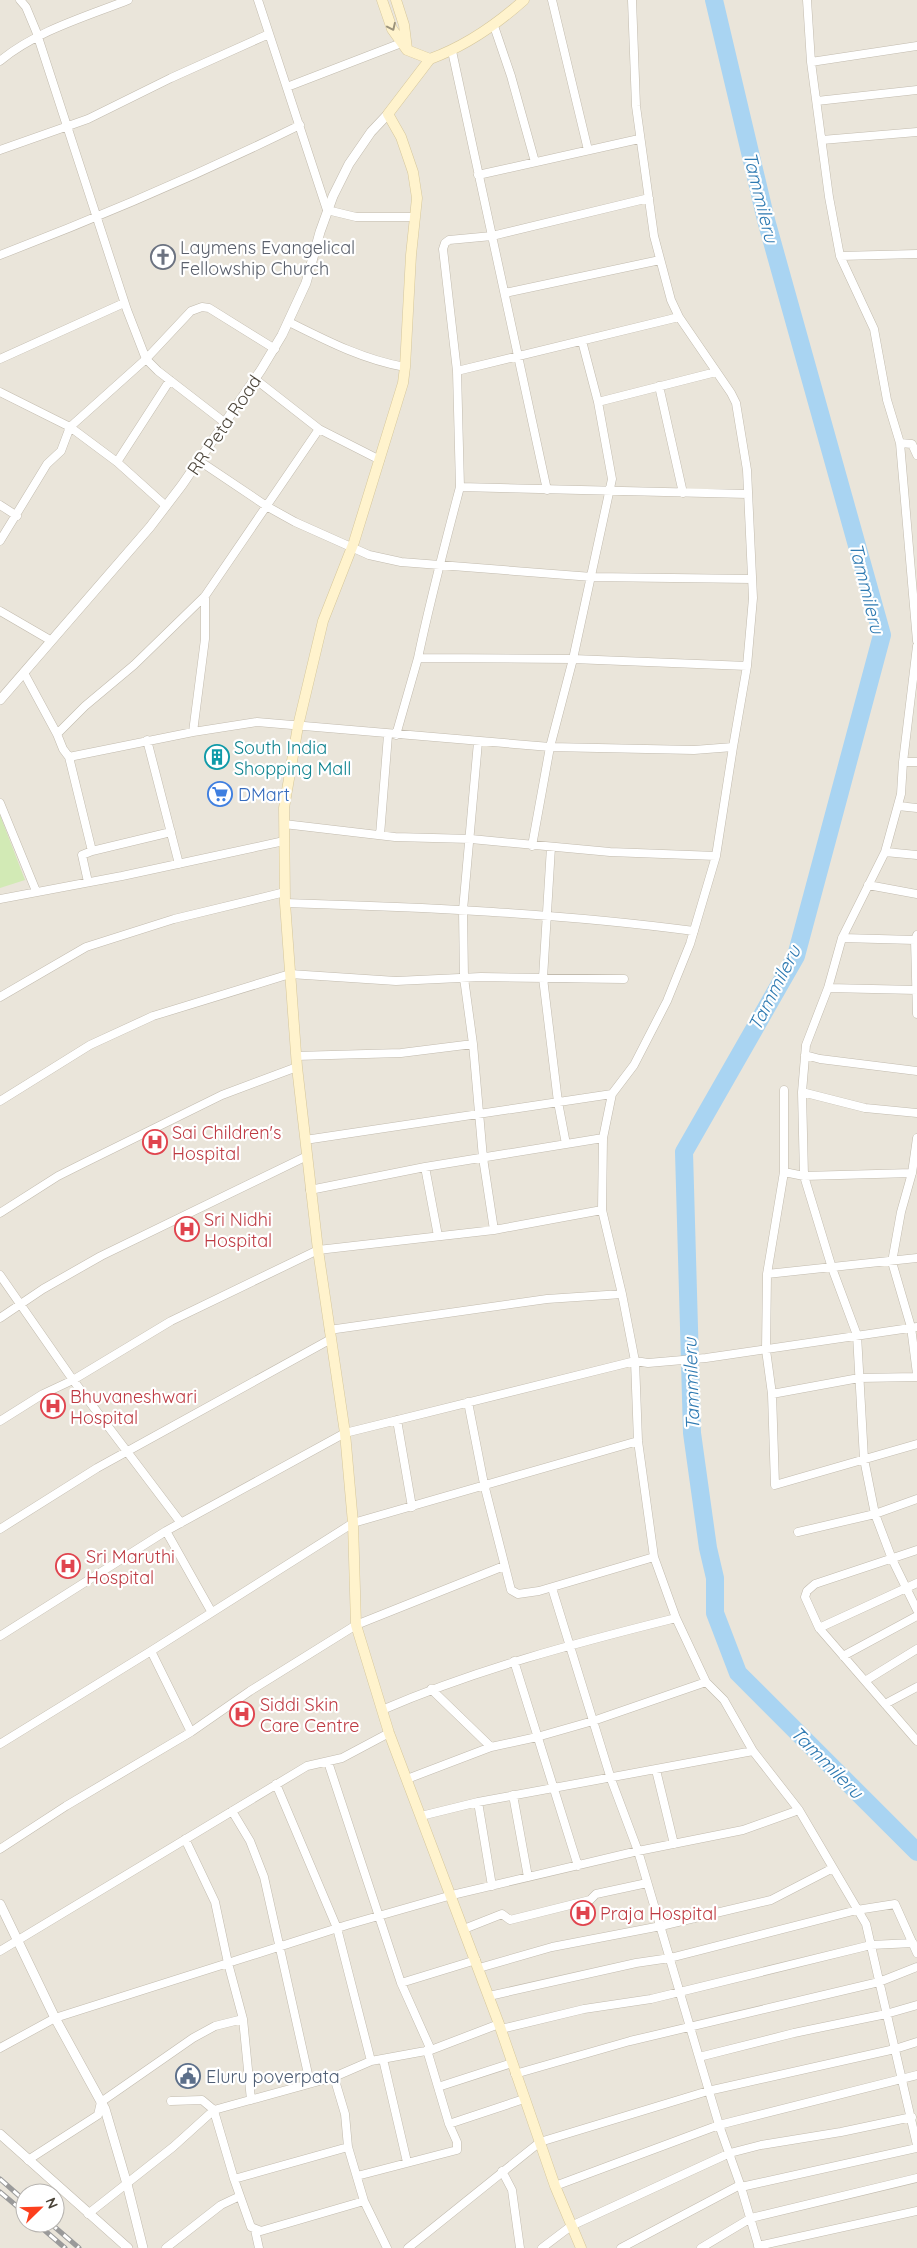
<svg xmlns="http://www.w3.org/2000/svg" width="917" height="2248" viewBox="0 0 917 2248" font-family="Quicksand,sans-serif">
<rect width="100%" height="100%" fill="#f6f3ec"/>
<path fill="#eae5da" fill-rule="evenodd" d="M0,0H917V2248H0ZM25,2193H55V2223H25Z"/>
<path fill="#d2eab5" d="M0,815L25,880L0,888Z"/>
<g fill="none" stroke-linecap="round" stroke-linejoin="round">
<path stroke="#a9d4f2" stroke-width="18" d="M714,0L766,220L882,635L796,956L684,1152L692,1433L708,1548L715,1578V1613L738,1673L917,1852"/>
<defs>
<path id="minor" d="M20,0L26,7L36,31L127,310L146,359L158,371L224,422
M258,0L327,210L356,217H415
M552,0L588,150
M632,0L636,106L654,236L671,300L679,317L731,393L736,403L747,470L753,598L747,666
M807,0L811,62L829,197L840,256L874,329L887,400L900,443
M494,26L511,76L535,162
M452,51L547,490
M0,61C36,31 85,17 128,0
M811,62L917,46
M287,87L404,42
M817,101L917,90
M822,140L917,132
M0,150L88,119L171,78L269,34
M478,175L639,139
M0,255C102,216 202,173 300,125
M840,256L917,254
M505,293L660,260
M289,322C327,341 364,360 405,367
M582,341L598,402L612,479L573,659L747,666L733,747L716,856
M0,359L124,303
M457,371L679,317
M659,386L683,493
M0,392L70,427L117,462L166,506
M598,402L716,372
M319,429L380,460
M917,455L912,444L900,443L917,641
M198,460L268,507L295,522L369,555L401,562L592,577L752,579
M117,462L170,380
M460,487L457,371L443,249L445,243L449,240L492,236L649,198
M0,505L17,516
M0,541L47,464L61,451L70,427L146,359L191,311L202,307L209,308L275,349
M0,611L50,640
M418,658C430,600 445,544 460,487L748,494
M24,673L57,734L63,749L69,757L193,732L257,722L550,747L694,750L733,747
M193,732L205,639V596
M57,734L85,706L134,665L205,596L319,429L255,379
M396,735L418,658L573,659L550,747L532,846
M147,740L179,864
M478,742L463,910L464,978L473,1044L483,1158L494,1230
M69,757L92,851L82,855L88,882
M903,762H917
M0,803L36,891
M898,806L917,808
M284,824L395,837L471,839L610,852L716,856L690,944L667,1001L634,1065L612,1094L603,1138L602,1210L622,1294
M380,835L388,735
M551,847L543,978L558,1102L566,1144
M92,851L171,832
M885,852L917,855
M868,885L917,894
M0,899L122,876L284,841
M285,903C421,907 558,913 694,931
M917,935L915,940L917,1014
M842,938L915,940
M828,988L917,990
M0,997L86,947L174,919L285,892
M805,1055L820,1059L917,1071
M296,1056L401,1053L473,1044
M784,1090V1172L767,1274L766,1350L772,1394L775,1485L917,1444
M802,1092L806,1045L828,988L842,938L885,852L901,794L903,762L917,646
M0,1101L90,1045L153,1016L290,974L396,981L481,977L624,979
M917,1113L865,1108L802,1092L804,1176L832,1268L857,1335L864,1459L875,1514L892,1559L917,1610
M917,1138L912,1173L901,1212L892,1262L911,1327L917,1374
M305,1140L612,1094
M425,1167L438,1236
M784,1172L804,1176L912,1173
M310,1190L425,1167L603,1138
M0,1213L58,1176L84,1163L222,1095L297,1067
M767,1274L917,1258
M0,1275L73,1380L181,1523
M0,1318L43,1289L101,1256L307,1156
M329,1330L547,1299L622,1294L635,1361L648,1363L706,1358L917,1327
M772,1394L859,1378L917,1377
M468,1402L484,1484L511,1590L518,1594L539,1591L654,1557
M397,1420L412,1507
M0,1421L43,1394L73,1380L171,1321L318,1250L494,1230L602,1210
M0,1529L97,1468L331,1339
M166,1531L211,1611
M798,1532L875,1514L917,1499
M917,1583L819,1628L917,1741
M552,1588L611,1779L638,1851L719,2125L741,2187L759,2248
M819,1628L805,1597L807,1591L815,1584L917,1550
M0,1636L166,1531L345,1433L635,1361L638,1441L654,1557L676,1618L706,1682
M151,1651L191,1732
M843,1656L917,1616
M514,1661L578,1866
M865,1681L917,1649
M431,1689L491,1747
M885,1704L917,1687
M382,1710C477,1669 576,1643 676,1618
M0,1744L151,1651L353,1523L638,1441
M328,1762L401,1983
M656,1770L674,1844
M407,1779L491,1747L537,1737L593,1721L706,1682L724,1700L753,1751L799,1810L866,1924L917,2145
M276,1784L337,1928L371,2061
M513,1795L528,1877
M478,1802L492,1886
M232,1811L250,1841L264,1877L310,2083
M421,1816L478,1802L753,1751
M0,1849L66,1806L191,1732L250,1691L356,1625L504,1566
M464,1929L502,1914L510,1920L590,1900L596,1894L647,1883
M0,1951L307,1766L342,1758L389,1733
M479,1968L552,1947L661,1926L771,1900L833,1868
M489,1996L636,1963L670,1958L857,1910L895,1904L917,1953
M243,2019L251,2100
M501,2029L584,2009L651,1999L871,1945L913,1943
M0,2048L55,2018L228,1963L215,1902L185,1839
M431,2050L401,1983L476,1960
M699,2057L794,2033L886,2014L917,2005
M383,2059L407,2162
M515,2074L630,2041L879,1982L917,1967
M438,2087L512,2063
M171,2101L202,2100L214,2110
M214,2111L234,2179
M449,2124L524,2099
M28,2160L98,2115L101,2102L193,2038L215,2026L243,2019L228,1963L347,1925L452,1895L638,1851L743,1830L799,1810
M502,2171L512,2190L520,2248
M357,2176L457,2150V2142L449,2124L427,2050
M555,2186L719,2125L917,2075
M741,2187L917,2148
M240,2196L251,2227L261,2231L364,2201L348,2147
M364,2201L387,2248
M88,2214L173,2147L214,2110L334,2077
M255,2230L259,2248
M758,2246L917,2211
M166,2248L221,2205L240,2196L234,2179L348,2147L345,2114L334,2077L371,2061L431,2050L499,2024
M408,2248L540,2142L708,2091L895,2049L917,2042
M542,2248L571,2226L730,2153L761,2145L841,2132L912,2117
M621,2248L740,2185
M701,2248L751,2218L917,2178"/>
<path id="tertiary" d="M0,700L150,527L182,485L261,370L282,335L306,283L320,232L333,196L349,164L371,132L388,114
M0,1904L55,2018L105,2109L127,2184L143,2248
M0,2134L128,2248"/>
<path id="secondary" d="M382,0L392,29L407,50L430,59C466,46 496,25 524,0
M396,0L404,25L407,49
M430,59L388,114L401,137L413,172L417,198L411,255L405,367L403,383L354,542L323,621L298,726L284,808L285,903L297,1067L318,1250L345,1433L353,1523L356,1625L389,1733L499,2024L555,2186L581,2248"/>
</defs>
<use href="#minor" stroke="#c2bbae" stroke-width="9"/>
<use href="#tertiary" stroke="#c2bbae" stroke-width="10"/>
<use href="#secondary" stroke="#d6c79b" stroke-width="11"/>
<use href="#minor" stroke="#fff" stroke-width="8"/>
<use href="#tertiary" stroke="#fff" stroke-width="9"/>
<use href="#secondary" stroke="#fff3cd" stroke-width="10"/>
<defs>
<path id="rail" d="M0,2179L25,2201
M0,2192L25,2213
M36,2223L65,2248
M50,2223L79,2248"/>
</defs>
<use href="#rail" stroke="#9a9a9a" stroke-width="5"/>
<use href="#rail" stroke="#fff" stroke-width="3" stroke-dasharray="9" stroke-linecap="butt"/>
</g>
<defs><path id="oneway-chevron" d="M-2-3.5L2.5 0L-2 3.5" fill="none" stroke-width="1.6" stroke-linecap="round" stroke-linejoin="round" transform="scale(1.25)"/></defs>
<use stroke="#9c937c" href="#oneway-chevron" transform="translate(392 27) rotate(65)"/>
<defs>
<symbol id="church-ring" viewBox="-11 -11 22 22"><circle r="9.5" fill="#fff" stroke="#6b7280" stroke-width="1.5"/><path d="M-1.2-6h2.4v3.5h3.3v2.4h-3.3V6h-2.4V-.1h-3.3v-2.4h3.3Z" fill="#6b7280"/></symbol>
<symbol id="building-ring" viewBox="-11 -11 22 22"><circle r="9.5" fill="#fff" stroke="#0f9aa8" stroke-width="1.5"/><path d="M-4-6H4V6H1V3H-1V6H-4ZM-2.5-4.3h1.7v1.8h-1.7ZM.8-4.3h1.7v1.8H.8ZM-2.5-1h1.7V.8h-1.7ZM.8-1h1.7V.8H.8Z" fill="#0f9aa8"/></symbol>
<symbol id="supermarket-ring" viewBox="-11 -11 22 22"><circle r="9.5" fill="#fff" stroke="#3f7fe0" stroke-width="1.5"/><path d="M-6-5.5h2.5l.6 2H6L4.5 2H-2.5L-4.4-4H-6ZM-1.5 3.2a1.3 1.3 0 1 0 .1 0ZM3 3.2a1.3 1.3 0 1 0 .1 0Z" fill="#3f7fe0"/></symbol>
<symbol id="hospital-ring" viewBox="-11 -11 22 22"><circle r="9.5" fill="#fff" stroke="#e0444e" stroke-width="1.5"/><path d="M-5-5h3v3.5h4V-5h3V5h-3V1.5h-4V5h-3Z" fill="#e0444e"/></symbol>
<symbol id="civic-ring" viewBox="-11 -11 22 22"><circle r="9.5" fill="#fff" stroke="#5c6f8a" stroke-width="1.5"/><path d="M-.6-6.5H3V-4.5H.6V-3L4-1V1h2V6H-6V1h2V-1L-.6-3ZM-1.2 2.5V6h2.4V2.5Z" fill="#5c6f8a"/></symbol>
</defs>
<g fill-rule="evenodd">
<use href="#church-ring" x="149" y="243" width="28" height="28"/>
<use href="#building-ring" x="203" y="743" width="28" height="28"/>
<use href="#supermarket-ring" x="206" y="780" width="28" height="28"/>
<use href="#hospital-ring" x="141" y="1128" width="28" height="28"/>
<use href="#hospital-ring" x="173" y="1215" width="28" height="28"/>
<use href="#hospital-ring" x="39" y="1392" width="28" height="28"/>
<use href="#hospital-ring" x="54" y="1552" width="28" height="28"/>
<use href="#hospital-ring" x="228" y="1700" width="28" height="28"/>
<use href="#hospital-ring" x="569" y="1899" width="28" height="28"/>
<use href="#civic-ring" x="174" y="2062" width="28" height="28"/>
</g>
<g text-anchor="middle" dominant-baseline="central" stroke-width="4.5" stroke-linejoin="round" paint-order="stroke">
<g font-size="18" fill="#5b616d" stroke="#fff" text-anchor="start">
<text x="180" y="247">Laymens Evangelical<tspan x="180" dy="21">Fellowship Church</tspan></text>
</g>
<g font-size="18" fill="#4b4439" stroke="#fff">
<text transform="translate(224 425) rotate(-56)">RR Peta Road</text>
</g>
<g font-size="18" fill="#0d838f" stroke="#fff" text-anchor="start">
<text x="234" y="747">South India<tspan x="234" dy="21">Shopping Mall</tspan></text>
</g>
<g font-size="18" fill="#366cbe" stroke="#fff" text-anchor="start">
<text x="238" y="794">DMart</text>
</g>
<g font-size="18" fill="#be3a42" stroke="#fff" text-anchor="start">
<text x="172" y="1132">Sai Children's<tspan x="172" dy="21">Hospital</tspan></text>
<text x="204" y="1219">Sri Nidhi<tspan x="204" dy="21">Hospital</tspan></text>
<text x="70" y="1396">Bhuvaneshwari<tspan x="70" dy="21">Hospital</tspan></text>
<text x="86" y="1556">Sri Maruthi<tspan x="86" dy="21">Hospital</tspan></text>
<text x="260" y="1704">Siddi Skin<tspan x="260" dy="21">Care Centre</tspan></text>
<text x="600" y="1913">Praja Hospital</text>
</g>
<g font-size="18" fill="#4e5e75" stroke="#fff" text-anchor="start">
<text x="206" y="2076">Eluru poverpata</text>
</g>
<g font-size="19" font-style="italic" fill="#2e7ab2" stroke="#fff">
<text transform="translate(761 197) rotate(76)">Tammileru</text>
<text transform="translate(867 588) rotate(76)">Tammileru</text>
<text transform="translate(774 988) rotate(-63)">Tammileru</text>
<text transform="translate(691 1384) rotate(-92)">Tammileru</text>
<text transform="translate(827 1762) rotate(45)">Tammileru</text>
</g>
</g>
<g transform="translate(40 2208) rotate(67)"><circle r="24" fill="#ffffff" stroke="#b7b4b0"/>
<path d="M0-4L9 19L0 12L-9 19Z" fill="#fc3f1d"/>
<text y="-8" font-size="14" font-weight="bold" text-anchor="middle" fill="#4b4439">N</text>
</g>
</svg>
